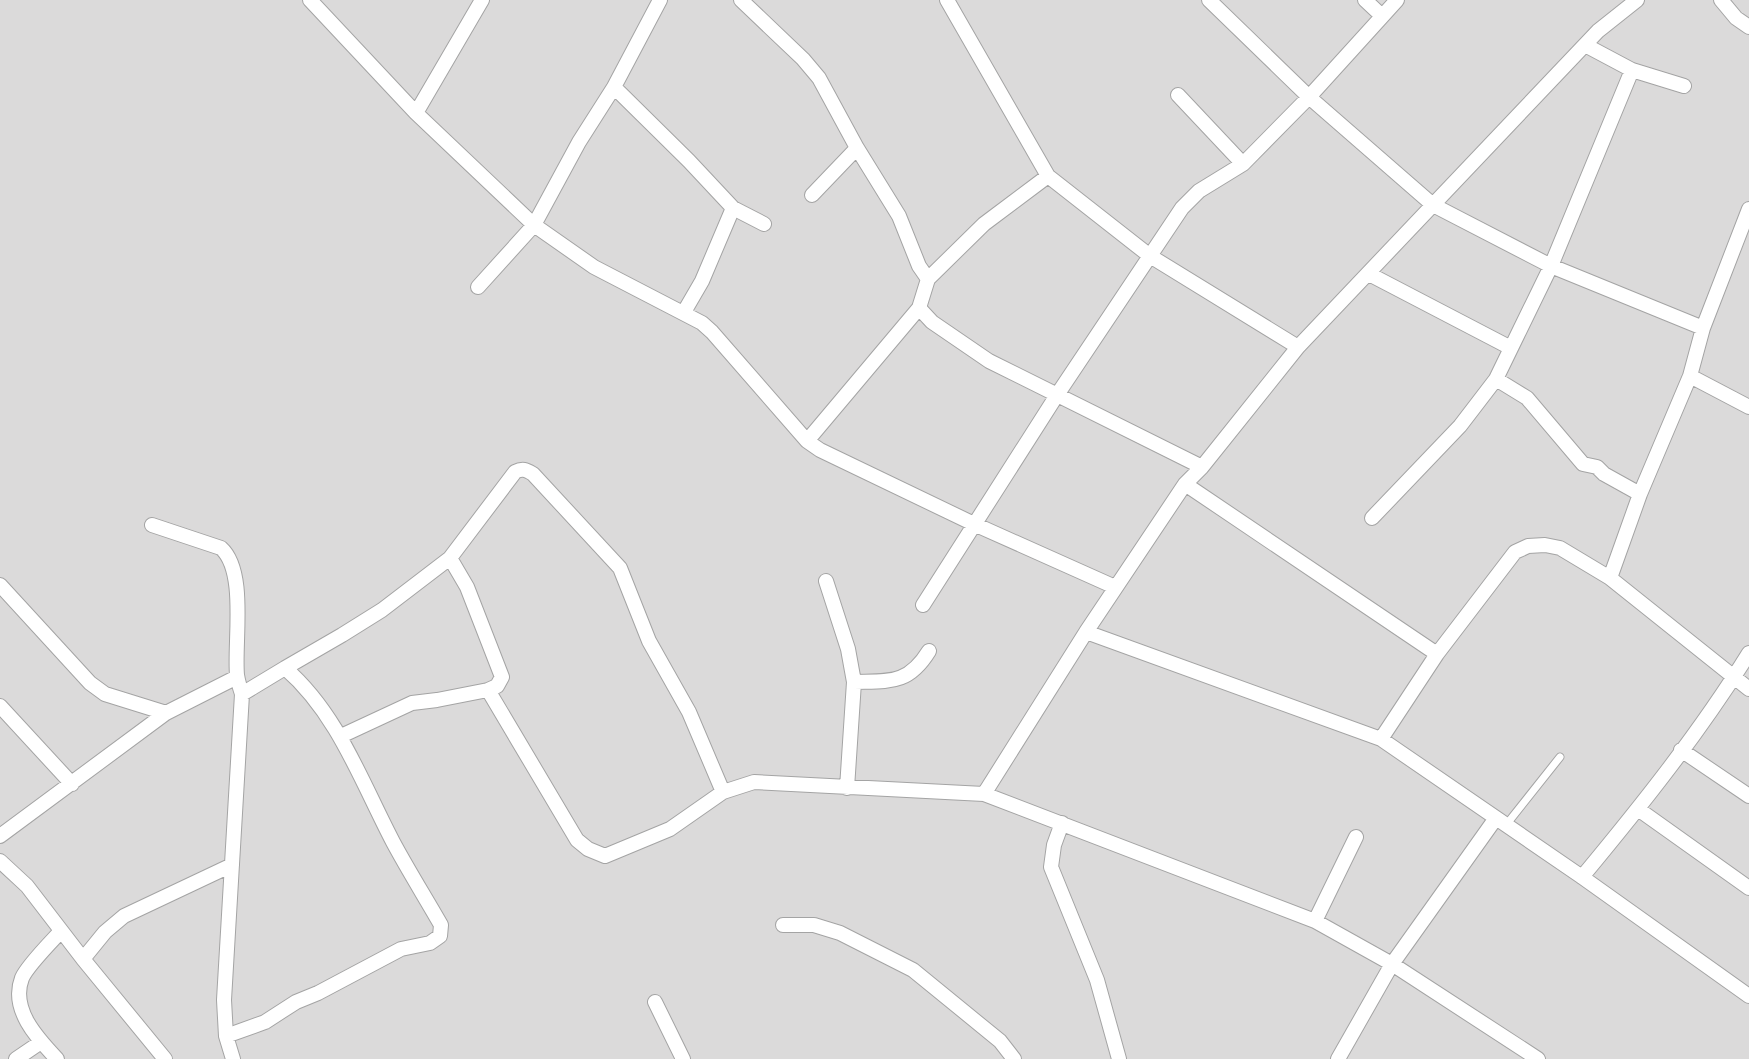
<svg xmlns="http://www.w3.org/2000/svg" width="1749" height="1059" viewBox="0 0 1749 1059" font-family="'Golos Text',sans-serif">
<rect width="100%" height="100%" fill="#efede1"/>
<path fill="#dbdada" d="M0,0H1749V1059H0Z"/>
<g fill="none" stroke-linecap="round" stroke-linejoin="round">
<defs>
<path id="service" d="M1506,825L1560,757"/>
<path id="minor" d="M310,0L416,113L534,225L594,267L702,323L712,332L807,441L820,450L974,524L1115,587
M741,0L803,59L819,78L857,148L899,216L919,266L928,279
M947,0L1048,176L1150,256L1298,347
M1209,0L1309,97L1433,205L1551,266L1703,328
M1365,0L1382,16
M1721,0L1736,18L1749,27
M1585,45L1632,70L1684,86
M614,87L689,161L733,208L764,224
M1178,95L1243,164
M416,113L482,0
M812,195L857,148
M1369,274L1511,348
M478,287L534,225L579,142L614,87L660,0
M919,308L932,322L989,361L1202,467
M684,312L702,281L733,208
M1690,376L1749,407
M1496,379L1527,398L1583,464L1597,467L1604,474L1640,494
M807,441L919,308L928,279L984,224L1048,176
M1185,484L1437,654
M1372,518L1460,426L1496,379L1551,266L1632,70
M152,525L221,548C247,571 234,642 237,675C238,681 240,688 242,694L224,1000L226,1036L233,1059
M1610,578L1640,494L1690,376L1703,328L1749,209
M826,581L848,649L854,682L847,788
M0,585L90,683L105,694L166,713
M923,605L1057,395L1182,208L1199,191L1243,164L1309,97L1397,0
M1086,632L1381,739L1582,877L1749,996
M285,668L342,635L382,610L450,558L515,472C523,468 526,470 533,474L620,568L649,641L689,712L723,792
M854,682C889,681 908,685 929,651
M488,690L577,840L588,849L605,856L670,829L723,792L754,782L984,794L1315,921L1392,964L1538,1059
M0,706L72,784
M341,736L412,703L437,700L488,690L497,686L502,677L467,587L450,558
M1381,739L1437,654L1515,552L1528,546L1545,545L1560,548L1610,578L1749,689
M1681,750L1749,796
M984,794L1086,632L1185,484L1202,467L1298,347L1598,31L1637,0
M1638,809L1749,888
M1062,823L1054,845L1051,867L1097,980L1119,1059
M0,836L166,713L237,677
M0,861L27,886L83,959L165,1059
M1582,877C1641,806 1700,732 1749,653
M1315,921L1356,837
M783,925H814L840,933L913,970L1000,1041L1014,1059
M83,959L105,932L124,916L232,865
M655,1002L683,1059
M226,1036L265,1022L296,1002L318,993L401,949L430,943L440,936L441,925C425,897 408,870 393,842C361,781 338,714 285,668L242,694
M16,1059L41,1042
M57,1059C37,1038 10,1009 22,978C27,966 51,942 61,931
M1338,1059L1392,964L1496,818"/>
</defs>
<use href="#service" stroke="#a4a4a4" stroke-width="9"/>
<use href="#minor" stroke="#a4a4a4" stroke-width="16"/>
<use href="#service" stroke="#fff" stroke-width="7"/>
<use href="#minor" stroke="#fff" stroke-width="14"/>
</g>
</svg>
